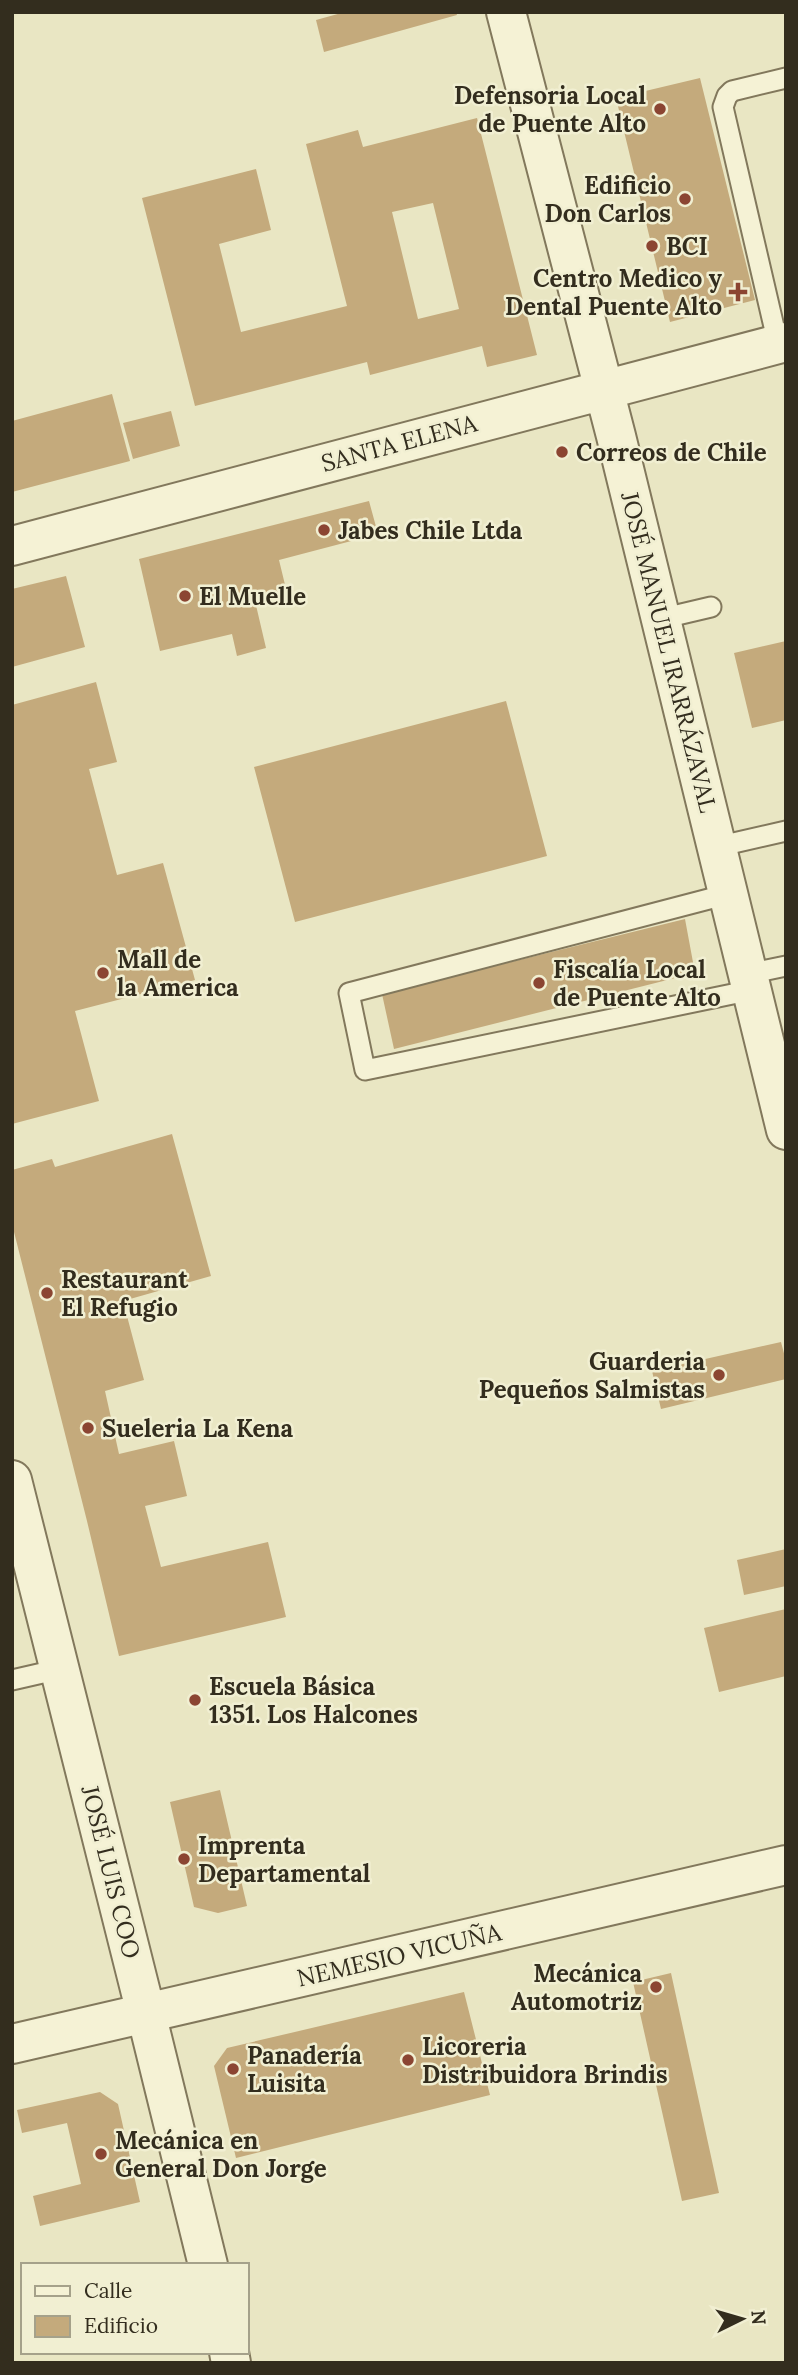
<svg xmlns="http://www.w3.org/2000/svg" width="798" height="2375" viewBox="0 0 798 2375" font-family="Lora,serif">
<rect width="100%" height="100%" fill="#e9e6c3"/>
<path fill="#c4aa7c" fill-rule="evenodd" d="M345,12H456L457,15L324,52L316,20Z
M700,78L755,300L670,322L616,98Z
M477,118L537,355L487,367L482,346L370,375L367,362L195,406L142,198L256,169L271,230L219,244L241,332L347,306L306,144L358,130L363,147ZM433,203L459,309L418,319L392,212Z
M112,394L130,461L12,492V421Z
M171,411L180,446L133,459L123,423Z
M369,501L378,534L279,560L287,593L255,601L266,648L237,656L232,634L160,651L139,559Z
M66,576L85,647L12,667V589Z
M786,641V720L752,728L734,653Z
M96,682L117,762L89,769L117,875L163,863L195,980L75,1011L99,1101L12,1124V705Z
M506,701L547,856L295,922L254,767Z
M685,919L695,973L394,1049L382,994Z
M172,1134L211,1276L123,1301L144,1380L105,1391L119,1454L174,1441L187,1496L145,1506L161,1567L268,1542L286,1617L119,1656L87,1521L12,1224V1170L52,1159L55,1167Z
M781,1342L786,1361V1379L661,1409L652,1371Z
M786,1549V1586L744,1595L737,1560Z
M786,1609V1676L719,1692L704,1628Z
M220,1790L247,1906L218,1913L194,1907L170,1802Z
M671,1973L719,2193L682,2201L633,1982Z
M464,1992L490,2095L236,2158L214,2066L227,2048Z
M100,2092L118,2104L140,2202L40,2226L33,2196L81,2184L67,2123L22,2133L17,2110Z"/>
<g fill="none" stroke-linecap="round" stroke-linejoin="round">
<defs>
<path id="service" d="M778,344L723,107L727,96L732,91L786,78
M660,619L711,607
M716,847L786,831
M728,894L349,993L365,1070L752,990
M748,974L786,966
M12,1680L60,1669"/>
<path id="minor" d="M146,2013L208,2265
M229,2352L231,2363"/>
<path id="tertiary" d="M506,12L616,436L786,1130
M12,546L786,342
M12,1480L146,2013
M12,2044L786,1865"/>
</defs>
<use href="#service" stroke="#82785c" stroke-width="23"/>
<use href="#minor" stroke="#82785c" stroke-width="42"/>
<use href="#tertiary" stroke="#82785c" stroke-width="42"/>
<use href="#service" stroke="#f5f2d5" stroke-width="19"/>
<use href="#minor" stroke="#f5f2d5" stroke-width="38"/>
<use href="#tertiary" stroke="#f5f2d5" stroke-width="38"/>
</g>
<g fill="#8b4532" stroke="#f1efd2" stroke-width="2.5">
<circle cx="660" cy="109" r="7"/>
<circle cx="685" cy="199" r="7"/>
<circle cx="652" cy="246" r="7"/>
<path d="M734.5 281.5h7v7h7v7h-7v7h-7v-7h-7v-7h7z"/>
<circle cx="562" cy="452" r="7"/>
<circle cx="324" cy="530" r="7"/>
<circle cx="185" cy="596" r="7"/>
<circle cx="103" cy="973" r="7"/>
<circle cx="539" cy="983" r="7"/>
<circle cx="47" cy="1293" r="7"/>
<circle cx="719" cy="1375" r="7"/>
<circle cx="88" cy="1428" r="7"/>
<circle cx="195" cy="1700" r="7"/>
<circle cx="184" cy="1859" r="7"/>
<circle cx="656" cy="1987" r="7"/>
<circle cx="408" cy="2060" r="7"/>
<circle cx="233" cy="2069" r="7"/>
<circle cx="101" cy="2154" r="7"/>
</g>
<g text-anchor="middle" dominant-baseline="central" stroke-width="5" stroke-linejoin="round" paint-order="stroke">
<g font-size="24" font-weight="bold" fill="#332d1e" stroke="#f1efd2" text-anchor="start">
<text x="646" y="95" text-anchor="end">Defensoria Local<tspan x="646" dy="28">de Puente Alto</tspan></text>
<text x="671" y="185" text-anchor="end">Edificio<tspan x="671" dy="28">Don Carlos</tspan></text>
<text x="666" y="246">BCI</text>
<text x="722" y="278" text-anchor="end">Centro Medico y<tspan x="722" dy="28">Dental Puente Alto</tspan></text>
<text x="576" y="452">Correos de Chile</text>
<text x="338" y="530">Jabes Chile Ltda</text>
<text x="199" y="596">El Muelle</text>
<text x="117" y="959">Mall de<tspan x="117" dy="28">la America</tspan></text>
<text x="553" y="969">Fiscalía Local<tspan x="553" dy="28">de Puente Alto</tspan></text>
<text x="61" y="1279">Restaurant<tspan x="61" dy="28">El Refugio</tspan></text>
<text x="705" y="1361" text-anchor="end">Guarderia<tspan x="705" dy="28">Pequeños Salmistas</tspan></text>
<text x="102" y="1428">Sueleria La Kena</text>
<text x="209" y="1686">Escuela Básica<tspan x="209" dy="28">1351. Los Halcones</tspan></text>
<text x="198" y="1845">Imprenta<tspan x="198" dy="28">Departamental</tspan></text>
<text x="642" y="1973" text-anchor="end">Mecánica<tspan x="642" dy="28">Automotriz</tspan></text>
<text x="422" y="2046">Licoreria<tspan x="422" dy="28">Distribuidora Brindis</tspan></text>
<text x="247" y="2055">Panadería<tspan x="247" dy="28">Luisita</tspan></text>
<text x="115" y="2140">Mecánica en<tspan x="115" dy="28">General Don Jorge</tspan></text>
</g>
<g font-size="24" fill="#332d1e" stroke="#f1efd2">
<text transform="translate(399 443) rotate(-15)">SANTA ELENA</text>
<text transform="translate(669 652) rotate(76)">JOSÉ MANUEL IRARRÁZAVAL</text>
<text transform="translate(111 1872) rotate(76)">JOSÉ LUIS COO</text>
<text transform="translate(399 1955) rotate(-13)">NEMESIO VICUÑA</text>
</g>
</g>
<rect width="798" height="2375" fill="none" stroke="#332d1e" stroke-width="28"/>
<rect x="21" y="2263" width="228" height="91" fill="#f1efd2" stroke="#a5a18a" stroke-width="2"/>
<rect x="35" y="2286" width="35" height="10" fill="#f5f2d5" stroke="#a5a18a" stroke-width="2"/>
<text x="84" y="2298" font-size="21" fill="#332d1e">Calle</text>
<rect x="35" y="2316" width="35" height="21" fill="#c4aa7c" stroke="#a5a18a" stroke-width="2"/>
<text x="84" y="2333" font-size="21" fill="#332d1e">Edificio</text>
<g transform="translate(742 2319) rotate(85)" stroke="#f1efd2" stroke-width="5" paint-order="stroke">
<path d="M0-5L12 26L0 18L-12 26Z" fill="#332d1e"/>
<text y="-10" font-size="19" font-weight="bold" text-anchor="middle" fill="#332d1e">N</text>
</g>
</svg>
